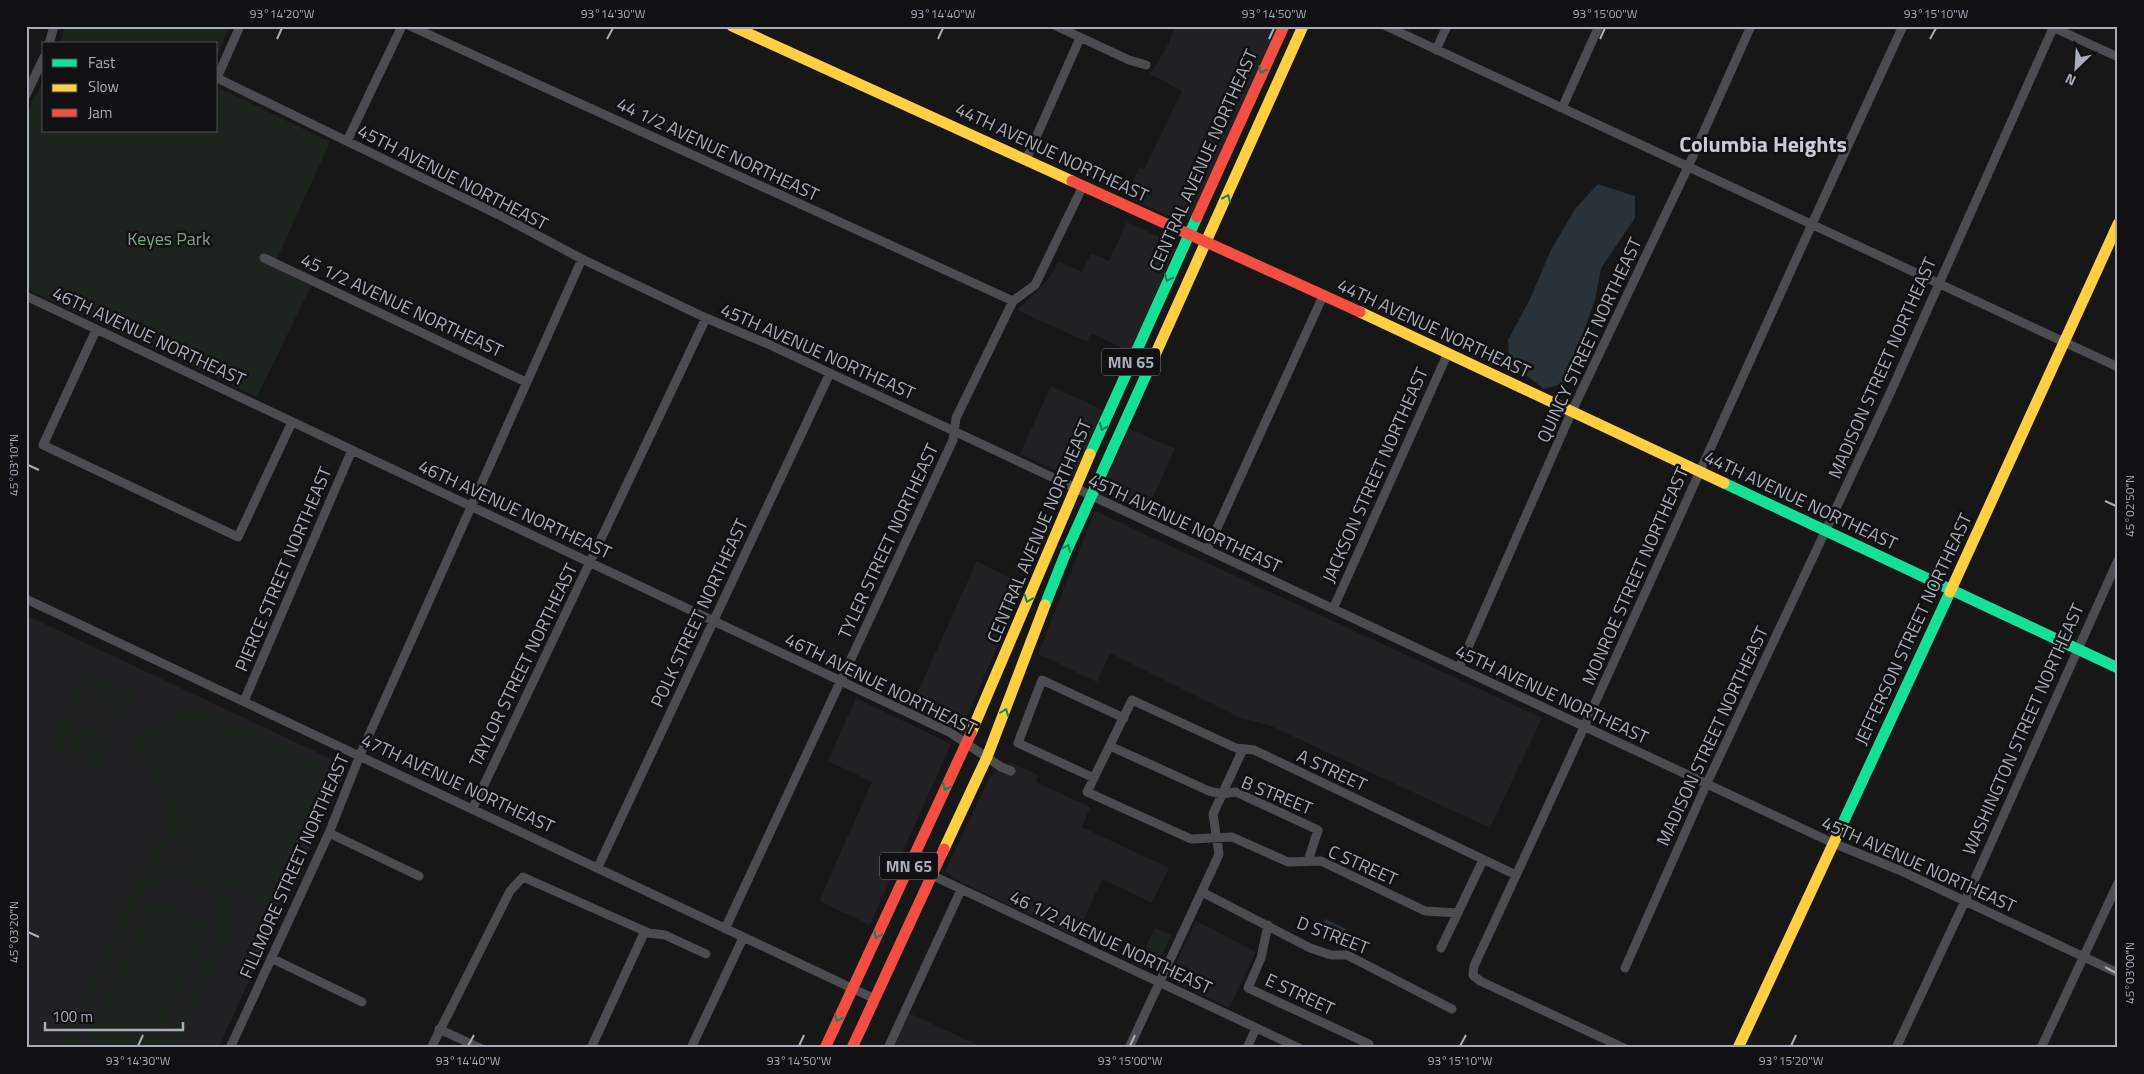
<svg xmlns="http://www.w3.org/2000/svg" width="2144" height="1074" viewBox="0 0 2144 1074" font-family="'Titillium Web',sans-serif">
<rect width="100%" height="100%" fill="#171717"/>
<path fill="#212123" d="M1175,26H1279L1191,218L1177,219L1126,197L1139,168L1144,169L1182,91L1150,74L1168,45Z
M1127,222L1172,243L1175,250L1131,352L1091,333L1087,342L1017,310L1042,286L1052,274L1058,261L1082,272L1091,253L1109,261Z
M1051,386L1103,410L1074,478L1020,454Z
M1130,429L1175,449L1146,512L1100,492Z
M1095,511L1542,718L1490,828L1271,726L1241,718L1110,653L1097,682L1038,654Z
M977,561L1024,585L964,723L959,728H952L910,709Z
M26,615L348,767L218,1048H26Z
M856,698L951,744L870,925L819,901L872,782L828,761Z
M1010,762L1038,775L1036,782L1090,807L1082,827L1169,868L1152,903L1102,879L1076,937L959,881L945,871L990,777Z
M1196,921L1256,952L1229,1008L1173,981L1171,978V973Z
M909,1013L982,1047L892,1048Z"/>
<path fill="#1d241e" d="M65,26H230L216,58V44H60Z
M44,78V131H216V86L330,142L273,267L311,286L257,397L26,289V115Z
M84,668L97,675L84,704L70,698Z
M102,677L115,683L102,713L88,706Z
M120,685L134,692L120,721L106,715Z
M189,703L320,766L325,780L265,905L195,862L166,830L162,793L130,740L185,709Z
M62,714L76,720L62,750L49,744Z
M81,722L94,728L81,758L67,752Z
M99,731L112,737L99,767L85,760Z
M156,838L167,844L155,869L178,864L197,868L206,872L223,889L232,913L229,935L177,1048H163L215,936C235,890 179,856 145,892L79,1030L76,1048H58Z
M150,898L211,927L154,1048H114L86,1035Z
M1155,928L1171,935L1163,954L1159,956L1147,950L1146,946Z"/>
<path fill="#2a3239" d="M1598,184L1635,196V218L1601,268L1595,300L1565,383L1544,389L1509,362L1508,340L1530,299L1551,250L1575,209Z
M1325,919L1346,929L1341,938L1321,929Z"/>
<g fill="none" stroke-linecap="round" stroke-linejoin="round">
<path stroke="#4b4c50" stroke-width="9" d="M240,26L217,78L505,218L582,259L706,318L768,344L1833,843L1899,870L2118,973
M410,26L1013,301
M1056,26L1129,60L1146,65
M1386,26L2118,367
M2050,26L2118,57
M49,44L54,26
M1436,50L1447,26
M26,95L44,57
M1562,108L1599,26
M347,141L402,26
M1026,160L1080,38
M264,258L526,382
M26,296L951,733L1001,767L1011,771
M96,330L43,445L238,537L292,422
M1207,550L1323,296
M26,599L875,999
M1333,609L1447,355
M1459,668L1572,411L1688,167L1751,26
M244,701L352,450
M1110,746L1209,791L1222,794L1236,792L1318,830L1308,861
M1094,778L1018,743L1042,680L1124,718
M473,808L706,318
M329,833L419,876
M910,865L1299,1048
M598,867L830,373
M1202,892L1310,948L1331,955H1347L1452,1009
M1458,913L1425,911L1321,861L1288,862L1232,837L1191,839L1087,792L1132,700L1236,748L1254,750L1516,875
M1268,925L1261,958L1248,988L1369,1044
M725,929L953,440L956,418L1013,301L1035,285L1083,186
M1441,948L1483,860
M271,958L362,1002
M1625,968L1707,783L1892,389L2054,26
M439,1029L480,1048
M230,1048L329,833L360,755L582,259
M431,1048L510,891L523,877L649,933L665,935L706,954
M591,1048L645,931
M691,1048L743,938
M888,1048L961,890
M1129,1048L1216,861L1219,854L1213,814L1243,749
M1247,1048L1256,1028
M1624,1048L1480,981L1473,975L1474,966C1620,654 1758,338 1903,26
M1896,1048L1965,901L2118,560
M2041,1048L2118,883"/>
<path stroke="#16e098" stroke-width="11" d="M1090,454L1197,217
M1724,483L2118,668
M1045,605L1066,552L1151,364
M1841,827L1950,592"/>
<path stroke="#ffcf43" stroke-width="11" d="M732,26L1072,181
M1360,312L1724,483
M1151,364L1303,26
M1950,592L2118,224
M971,733L1090,454
M944,849L987,757L1045,605
M1738,1048L1841,827"/>
<path stroke="#f24e42" stroke-width="11" d="M1072,181L1360,312
M1197,217L1284,26
M825,1048L971,733
M852,1048L944,849"/>
</g>
<defs><path id="oneway-chevron" d="M-2-3.5L2.5 0L-2 3.5" fill="none" stroke-width="1.6" stroke-linecap="round" stroke-linejoin="round" transform="scale(1.25)"/></defs>
<g stroke="#14835c">
<use href="#oneway-chevron" transform="translate(1262 70) rotate(115)"/>
<use href="#oneway-chevron" transform="translate(1227 198) rotate(-66)"/>
<use href="#oneway-chevron" transform="translate(1168 278) rotate(115)"/>
<use href="#oneway-chevron" transform="translate(1103 427) rotate(114)"/>
<use href="#oneway-chevron" transform="translate(1067 548) rotate(-67)"/>
<use href="#oneway-chevron" transform="translate(1028 599) rotate(112)"/>
<use href="#oneway-chevron" transform="translate(1005 712) rotate(-69)"/>
<use href="#oneway-chevron" transform="translate(946 787) rotate(115)"/>
<use href="#oneway-chevron" transform="translate(877 935) rotate(115)"/>
<use href="#oneway-chevron" transform="translate(838 1018) rotate(115)"/>
</g>
<path fill="none" stroke="#a8adb8" stroke-width="2" d="M277,39L282,28M607,39L613,28M938,39L943,28M1269,39L1274,28M1600,39L1605,28M1930,39L1936,28M28,465L39,470M2105,501L2116,506M28,932L39,937M2105,967L2116,973M138,1046L143,1035M468,1046L474,1035M799,1046L804,1035M1130,1046L1135,1035M1460,1046L1466,1035M1791,1046L1796,1035"/>
<g text-anchor="middle" dominant-baseline="central" stroke-width="5" stroke-linejoin="round" paint-order="stroke">
<g fill="#111113" stroke="#7b7e86" stroke-width="1">
<rect x="1102" y="348.5" width="58" height="27" rx="4"/>
<rect x="880" y="852.5" width="58" height="27" rx="4"/>
</g>
<g font-size="16" font-weight="bold" fill="#a8adb8">
<text x="1131" y="362">MN 65</text>
<text x="909" y="866">MN 65</text>
</g>
<g font-size="18" fill="#a8adb8" stroke="#111113">
<text transform="translate(718 149) rotate(25)">44 1/2 AVENUE NORTHEAST</text>
<text transform="translate(1052 152) rotate(25)">44TH AVENUE NORTHEAST</text>
<text transform="translate(1203 160) rotate(-66)">CENTRAL AVENUE NORTHEAST</text>
<text transform="translate(453 177) rotate(27)">45TH AVENUE NORTHEAST</text>
<text transform="translate(402 305) rotate(25)">45 1/2 AVENUE NORTHEAST</text>
<text transform="translate(1434 328) rotate(25)">44TH AVENUE NORTHEAST</text>
<text transform="translate(149 336) rotate(25)">46TH AVENUE NORTHEAST</text>
<text transform="translate(1589 340) rotate(-65)">QUINCY STREET NORTHEAST</text>
<text transform="translate(818 351) rotate(24)">45TH AVENUE NORTHEAST</text>
<text transform="translate(1882 368) rotate(-66)">MADISON STREET NORTHEAST</text>
<text transform="translate(1375 475) rotate(-66)">JACKSON STREET NORTHEAST</text>
<text transform="translate(1801 500) rotate(25)">44TH AVENUE NORTHEAST</text>
<text transform="translate(515 509) rotate(25)">46TH AVENUE NORTHEAST</text>
<text transform="translate(1185 523) rotate(25)">45TH AVENUE NORTHEAST</text>
<text transform="translate(1039 531) rotate(-67)">CENTRAL AVENUE NORTHEAST</text>
<text transform="translate(888 541) rotate(-65)">TYLER STREET NORTHEAST</text>
<text transform="translate(283 569) rotate(-67)">PIERCE STREET NORTHEAST</text>
<text transform="translate(1635 576) rotate(-66)">MONROE STREET NORTHEAST</text>
<text transform="translate(699 613) rotate(-65)">POLK STREET NORTHEAST</text>
<text transform="translate(1913 629) rotate(-65)">JEFFERSON STREET NORTHEAST</text>
<text transform="translate(523 665) rotate(-64)">TAYLOR STREET NORTHEAST</text>
<text transform="translate(881 684) rotate(26)">46TH AVENUE NORTHEAST</text>
<text transform="translate(1552 694) rotate(25)">45TH AVENUE NORTHEAST</text>
<text transform="translate(2023 729) rotate(-66)">WASHINGTON STREET NORTHEAST</text>
<text transform="translate(1712 736) rotate(-65)">MADISON STREET NORTHEAST</text>
<text transform="translate(1332 770) rotate(25)">A STREET</text>
<text transform="translate(458 783) rotate(25)">47TH AVENUE NORTHEAST</text>
<text transform="translate(1277 795) rotate(22)">B STREET</text>
<text transform="translate(1919 864) rotate(24)">45TH AVENUE NORTHEAST</text>
<text transform="translate(1363 865) rotate(24)">C STREET</text>
<text transform="translate(294 866) rotate(-66)">FILLMORE STREET NORTHEAST</text>
<text transform="translate(1333 935) rotate(21)">D STREET</text>
<text transform="translate(1111 942) rotate(25)">46 1/2 AVENUE NORTHEAST</text>
<text transform="translate(1300 994) rotate(25)">E STREET</text>
</g>
<g font-size="18" fill="#7fa381" stroke="#111113">
<text x="169" y="238">Keyes Park</text>
</g>
<g font-size="22" font-weight="bold" fill="#c9ccd4" stroke="#111113">
<text x="1763" y="144">Columbia Heights</text>
</g>
</g>
<rect width="2144" height="1074" fill="none" stroke="#111113" stroke-width="55"/>
<rect x="42" y="42" width="175" height="90" fill="#111113" stroke="#4d4f55"/>
<rect x="52" y="59" width="25" height="8" fill="#16e098" stroke="#4d4f55"/>
<text x="88" y="68" font-size="15" fill="#a8adb8">Fast</text>
<rect x="52" y="84" width="25" height="8" fill="#ffcf43" stroke="#4d4f55"/>
<text x="88" y="92" font-size="15" fill="#a8adb8">Slow</text>
<rect x="52" y="109" width="25" height="8" fill="#f24e42" stroke="#4d4f55"/>
<text x="88" y="118" font-size="15" fill="#a8adb8">Jam</text>
<g transform="translate(2076 68) rotate(205)" stroke="#111113" stroke-width="4" paint-order="stroke">
<path d="M0-4L9 19L0 12L-9 19Z" fill="#a8adb8"/>
<text y="-8" font-size="14" font-weight="bold" text-anchor="middle" fill="#a8adb8">N</text>
</g>
<path d="M45 1022v8h138v-8" fill="none" stroke="#a8adb8" stroke-width="2.5"/>
<text x="52" y="1022" font-size="15" fill="#a8adb8" stroke="#111113" stroke-width="4" paint-order="stroke">100 m</text>
<rect x="28" y="28" width="2088" height="1018" fill="none" stroke="#a8adb8" stroke-width="2"/>
<g font-size="12" text-anchor="middle" fill="#a8adb8">
<text x="282" y="18">93°14'20"W</text>
<text x="613" y="18">93°14'30"W</text>
<text x="943" y="18">93°14'40"W</text>
<text x="1274" y="18">93°14'50"W</text>
<text x="1605" y="18">93°15'00"W</text>
<text x="1936" y="18">93°15'10"W</text>
<text transform="translate(14 465) rotate(-90)" y="4">45°03'10"N</text>
<text transform="translate(2130 506) rotate(-90)" y="4">45°02'50"N</text>
<text transform="translate(14 932) rotate(-90)" y="4">45°03'20"N</text>
<text transform="translate(2130 973) rotate(-90)" y="4">45°03'00"N</text>
<text x="138" y="1065">93°14'30"W</text>
<text x="468" y="1065">93°14'40"W</text>
<text x="799" y="1065">93°14'50"W</text>
<text x="1130" y="1065">93°15'00"W</text>
<text x="1460" y="1065">93°15'10"W</text>
<text x="1791" y="1065">93°15'20"W</text>
</g>
</svg>
